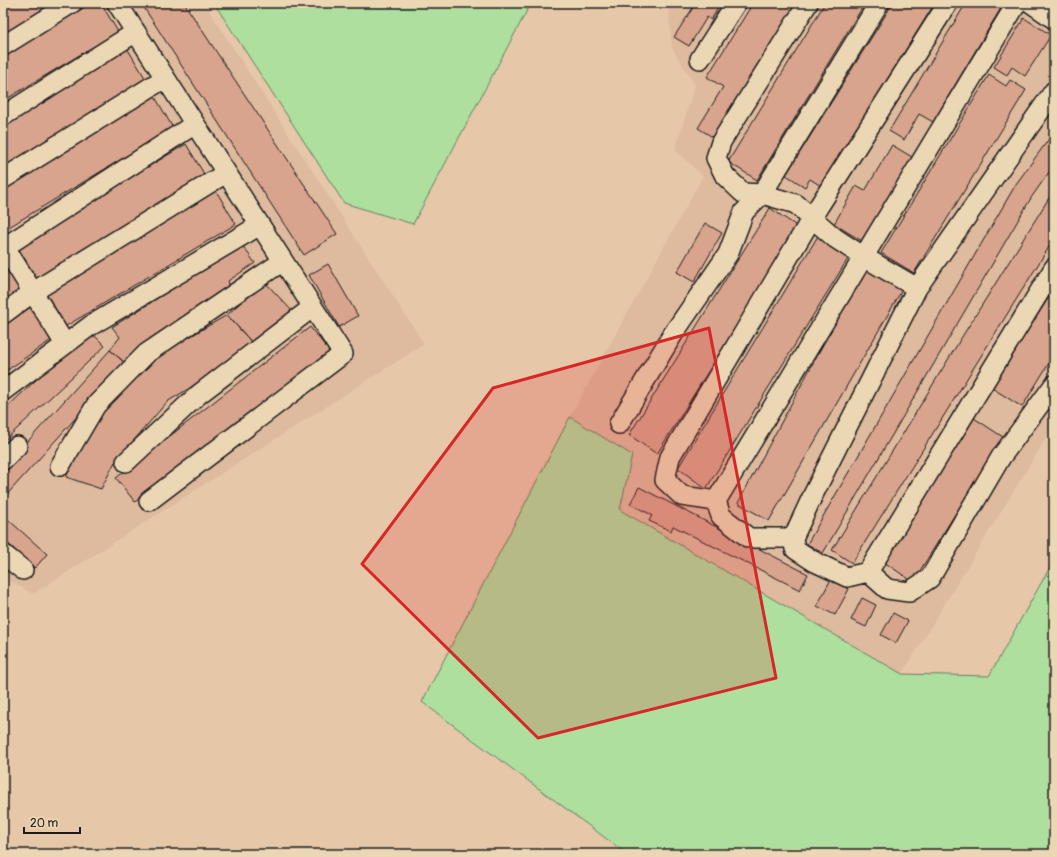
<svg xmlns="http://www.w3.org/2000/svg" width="1057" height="857" viewBox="0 0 1057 857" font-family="Pangolin,sans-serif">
<rect width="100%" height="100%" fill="#e6c8a9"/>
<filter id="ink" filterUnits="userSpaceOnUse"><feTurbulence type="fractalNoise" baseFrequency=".025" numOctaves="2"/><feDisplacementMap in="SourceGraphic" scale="8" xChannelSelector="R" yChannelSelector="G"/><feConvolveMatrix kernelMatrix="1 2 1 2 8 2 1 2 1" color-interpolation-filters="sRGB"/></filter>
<g filter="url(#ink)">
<path fill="#deba9e" d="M3,3H204L424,344L33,594L3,577Z
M668,3H1054V425L902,674L620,510L632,455L570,417L703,176L675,150L695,85L672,48Z"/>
<path fill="#aedf9f" stroke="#657e5e" d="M214,3H531L413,224L344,203Z
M570,417L632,455L620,510L902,674L989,676L1054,560V854H627L422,702Z"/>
<path fill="#d8a48d" stroke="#1c1c1c" d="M3,3H60L3,37Z
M92,3H101L118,32L3,101V56Z
M141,3H184L337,234L304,255Z
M696,3H721L711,20L707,17L689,46L674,37Z
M753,3H797L714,138L698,128L723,87L707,77Z
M825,3H865L757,180L728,162Z
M893,3H935L821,186L810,179L805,187L786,175Z
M966,3H992L1001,8L933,122L919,114L904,140L889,131Z
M1024,18L1051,35L1025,76L1012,67L1007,75L994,67Z
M127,48L147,81L3,168V123Z
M989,75L1006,86L1010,80L1026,90L914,273L881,253Z
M154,95L173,128L4,230L3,186Z
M1054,132V165L1031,198L823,553L807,544L1016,184Z
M186,144L206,177L37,279L17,246Z
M892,145L912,157L862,241L834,224L856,186L865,191Z
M1054,190V239L852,563L832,550L960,340Z
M216,191L236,224L66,326L46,293Z
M770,208L798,227L657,454L629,435Z
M705,223L722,233L694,282L677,272Z
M818,236L849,257L706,489L678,468Z
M242,245L255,263L228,281L231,290L149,339L125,363L110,350L120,337L112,327Z
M3,264L21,290L3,303Z
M328,264L358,316L339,327L309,275Z
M865,266L902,290L769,521L738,503Z
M264,281L293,312L256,347L227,315Z
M1054,289V355L1022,407L992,388Z
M35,304L57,336L3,373V327Z
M227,315L256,347L167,402L115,462L101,489L66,477L100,408L143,364Z
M310,327L330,352L135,502L116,478Z
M89,330L105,346L3,442V411Z
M110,350L125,363L3,499V469Z
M974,418L1003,437L913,582L884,562Z
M639,487L808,574L800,590L673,526L671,531L649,521L652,515L630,504Z
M3,515L47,554L35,568L3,539Z
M831,579L849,589L835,615L817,606Z
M862,598L876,605L866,627L851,620Z
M893,613L908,621L896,643L881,635Z"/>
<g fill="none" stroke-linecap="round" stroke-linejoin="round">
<defs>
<path id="minor" d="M117,3L343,354L149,501
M808,3L721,142L716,158L725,176L743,193L762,194L796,204L835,238L864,257L917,288
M1031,3L1054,19
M3,46L72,3
M700,59L736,3
M1054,91L917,288L813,495L793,538L795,549L815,562L847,577L868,572L1054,268
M3,116L136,32
M3,179L165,78
M3,244L65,344
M3,248L195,124
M3,314L33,292L226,173
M3,391L90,326L260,225
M619,424L673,334L728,254L744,212L762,194L879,3
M3,460L17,446
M126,462L198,395L313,307
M60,466L96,405L147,353L283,261
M716,501L682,496L665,480L670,457L819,206L948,3
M793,538H749L721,516L716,501L1017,3
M3,554L23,570
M868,572L887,589L909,592L930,578L1001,457L1054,385"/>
</defs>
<use href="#minor" stroke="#1c1c1c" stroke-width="22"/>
<use href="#minor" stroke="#ecd7b5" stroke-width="19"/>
</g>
</g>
<path fill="#d62828" fill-opacity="0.2" stroke="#d62828" stroke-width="3" stroke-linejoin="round" d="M709,328L776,678L538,738L362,564L493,388Z"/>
<rect width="1057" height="857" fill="none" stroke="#ecd7b5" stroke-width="16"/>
<rect x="8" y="8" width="1041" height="841" fill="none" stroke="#1c1c1c" stroke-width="1.5" filter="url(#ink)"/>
<path d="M24 827v6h56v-6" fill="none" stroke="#1c1c1c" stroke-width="2"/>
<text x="30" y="827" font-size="12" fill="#1c1c1c" stroke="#ecd7b5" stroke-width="3" paint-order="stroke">20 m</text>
</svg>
